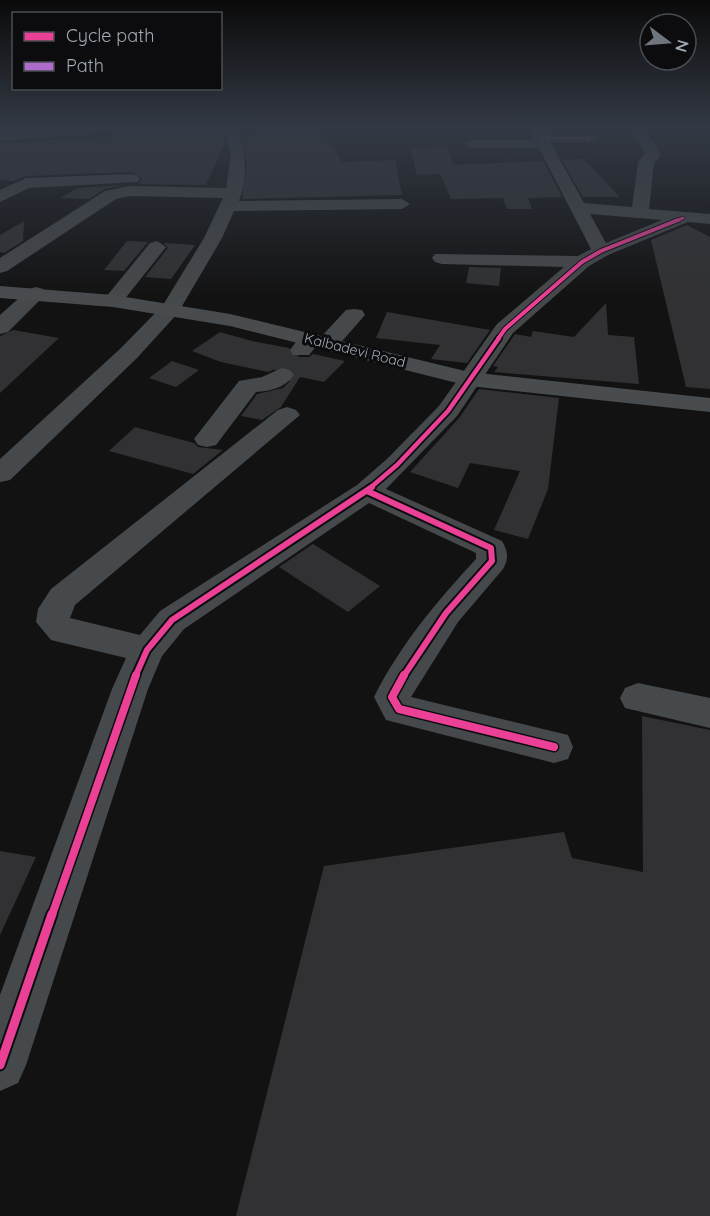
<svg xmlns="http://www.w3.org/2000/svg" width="710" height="1216" viewBox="0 0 710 1216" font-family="Quicksand,sans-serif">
<rect width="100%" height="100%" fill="#121212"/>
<path fill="#313133" d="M152,128H221L225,142L206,185L139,184L142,178L132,172L26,176L14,181L0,180V143L114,137V134L123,130Z
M321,129L342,162L395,160L402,195L242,199L247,164L241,133Z
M447,147L453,165L543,161L562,197L528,198L532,209H507L503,198L451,199L440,174L417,175L410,148Z
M584,159L620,197H583L562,160Z
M123,185L105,189L89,199L60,198L78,188Z
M24,221L23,241L4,253L0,252V235Z
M687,225L710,237V389L686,387L651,240Z
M127,241L148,242L124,271L104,270Z
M164,243L195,245L171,279L145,277L168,248Z
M469,267L501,268L499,286L466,283Z
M606,303L608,335L634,337L639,384L494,372L498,367L493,366L515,334L531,337L533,331L574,337Z
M387,312L490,330L467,363L431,359L440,345L376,338Z
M13,330L59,338L0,393V336Z
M220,332L252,341L289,348L293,357H309L313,354L345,361L324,382L300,377L281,407L262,420L241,416L257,394L283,388L296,375L292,369L283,366L268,372L221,362L192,351Z
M172,361L199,370L176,387L149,378Z
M479,389L559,398L548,489L528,539L494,530L520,471L470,463L458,488L410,472L459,418Z
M135,427L194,443L198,447L223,450L193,474L109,451Z
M313,544L380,586L348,612L279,567Z
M642,716L710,730V1216H236L324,866L564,832L572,858L643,872Z
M0,851L36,857L0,935Z"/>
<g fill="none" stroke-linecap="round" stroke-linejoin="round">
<path stroke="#2f3133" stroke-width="25" stroke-dasharray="25 13" stroke-linecap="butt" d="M282,375L301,350"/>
<path fill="#46494b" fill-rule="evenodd" d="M223,128H237C245,151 249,177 239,201L402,199L410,204L402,209L234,211L222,238L178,313L137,358L10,480L0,482V459L121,348L163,305L204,238L223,198L130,196L116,199L7,271L0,273V258L105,191L130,186L226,188L231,154Z
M528,128H542L545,134L597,135L599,138L592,142H550L584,203L632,207L638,162L645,154L641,146L625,128H640L653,141L661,155L654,163L649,209L710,214V224L688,222L608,255L589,266L513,333L457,416L386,489L502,541C508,551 509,559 503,569L458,622L411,697L568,735L573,747L568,759L554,763L386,720L374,697C400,645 437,601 476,559V553L369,503L184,629L162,656L148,689L26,1065L18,1083L0,1091V995L112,689L126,658L51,640L36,622L38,609L51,589L278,410L287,407L296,410L300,415L75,605L70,618L140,635L160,611L357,485L387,459L439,406L497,324L564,267L442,264L435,262L432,258L435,254L578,256L591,249L539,148H470L463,144L470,140H534ZM590,214L662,220L606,243Z
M132,174L138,176L140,179L138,182L29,188L0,202V190L26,178Z
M157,241L166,247L120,305H106L103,301L106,297L150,243Z
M36,287L43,289L46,293L43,297L8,332L0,334V315L29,289Z
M354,309L362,310L365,315L336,348L328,350L318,344L309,355H293L290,350L302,334L310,332L320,338L346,310Z
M282,368L290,370L294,375C285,388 271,391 256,392L216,445L207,447L198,445L194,439L239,381L262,377Z
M638,683L710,698V728L625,708L620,698L625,688Z"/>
<path fill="#494c4f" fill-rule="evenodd" d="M65,128H122L115,132L0,141V133Z
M0,286L113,295L230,314L469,372L710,398V412L469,386L230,326L113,307L0,298Z"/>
<path stroke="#b06ccc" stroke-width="2" stroke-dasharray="4.5 2" stroke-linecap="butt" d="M540,138H592"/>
<defs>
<path id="cycleway-far5" d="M674,222L683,218"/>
<path id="cycleway-far4" d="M498,339L505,329L582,262L601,251L678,220"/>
<path id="cycleway-far3" d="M370,488L397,465L448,411L499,338"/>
<path id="cycleway-far2" d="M367,491L491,548L492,561L446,613L403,677
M135,677L147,650L172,620L372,487"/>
<path id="cycleway-far1" d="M404,675L392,697L399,709L554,747
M52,915L136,675"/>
<path id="cycleway" d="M0,1065L52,914"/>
</defs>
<use href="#cycleway-far5" stroke="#0c0c0e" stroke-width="4.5"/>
<use href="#cycleway-far4" stroke="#0c0c0e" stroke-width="6"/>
<use href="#cycleway-far3" stroke="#0c0c0e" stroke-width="8"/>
<use href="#cycleway-far2" stroke="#0c0c0e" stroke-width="10"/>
<use href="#cycleway-far1" stroke="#0c0c0e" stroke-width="11"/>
<use href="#cycleway" stroke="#0c0c0e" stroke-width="13"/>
<use href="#cycleway-far5" stroke="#ea4096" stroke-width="3"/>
<use href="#cycleway-far4" stroke="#ea4096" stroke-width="4"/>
<use href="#cycleway-far3" stroke="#ea4096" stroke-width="4.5"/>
<use href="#cycleway-far2" stroke="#ea4096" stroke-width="6"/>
<use href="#cycleway-far1" stroke="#ea4096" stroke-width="8"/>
<use href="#cycleway" stroke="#ea4096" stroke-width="9"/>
</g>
<linearGradient id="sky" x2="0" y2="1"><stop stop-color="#0a0a0a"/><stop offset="0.43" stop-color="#333944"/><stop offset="1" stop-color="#333944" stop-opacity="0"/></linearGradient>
<rect width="710" height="298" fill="url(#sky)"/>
<g text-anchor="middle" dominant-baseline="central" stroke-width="6" stroke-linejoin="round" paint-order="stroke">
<g font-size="14" fill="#a1abb5" stroke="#0c0c0e">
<text transform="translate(355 350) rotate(14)">Kalbadevi Road</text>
</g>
</g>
<rect x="12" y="12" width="210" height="78" fill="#0c0c0e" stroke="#484c51" stroke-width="1.5"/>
<rect x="24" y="32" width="30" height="9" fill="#ea4096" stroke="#484c51" stroke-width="1.5"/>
<text x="66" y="42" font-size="18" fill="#a1abb5">Cycle path</text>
<rect x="24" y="62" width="30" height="9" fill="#b06ccc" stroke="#484c51" stroke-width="1.5"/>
<text x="66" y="72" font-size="18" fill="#a1abb5">Path</text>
<g transform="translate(668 42) rotate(106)"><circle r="28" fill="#0c0c0e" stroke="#484c51" stroke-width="1.5"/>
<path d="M0-4.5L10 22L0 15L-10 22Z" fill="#6f757c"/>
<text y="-9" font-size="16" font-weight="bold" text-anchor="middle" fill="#a1abb5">N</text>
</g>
</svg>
